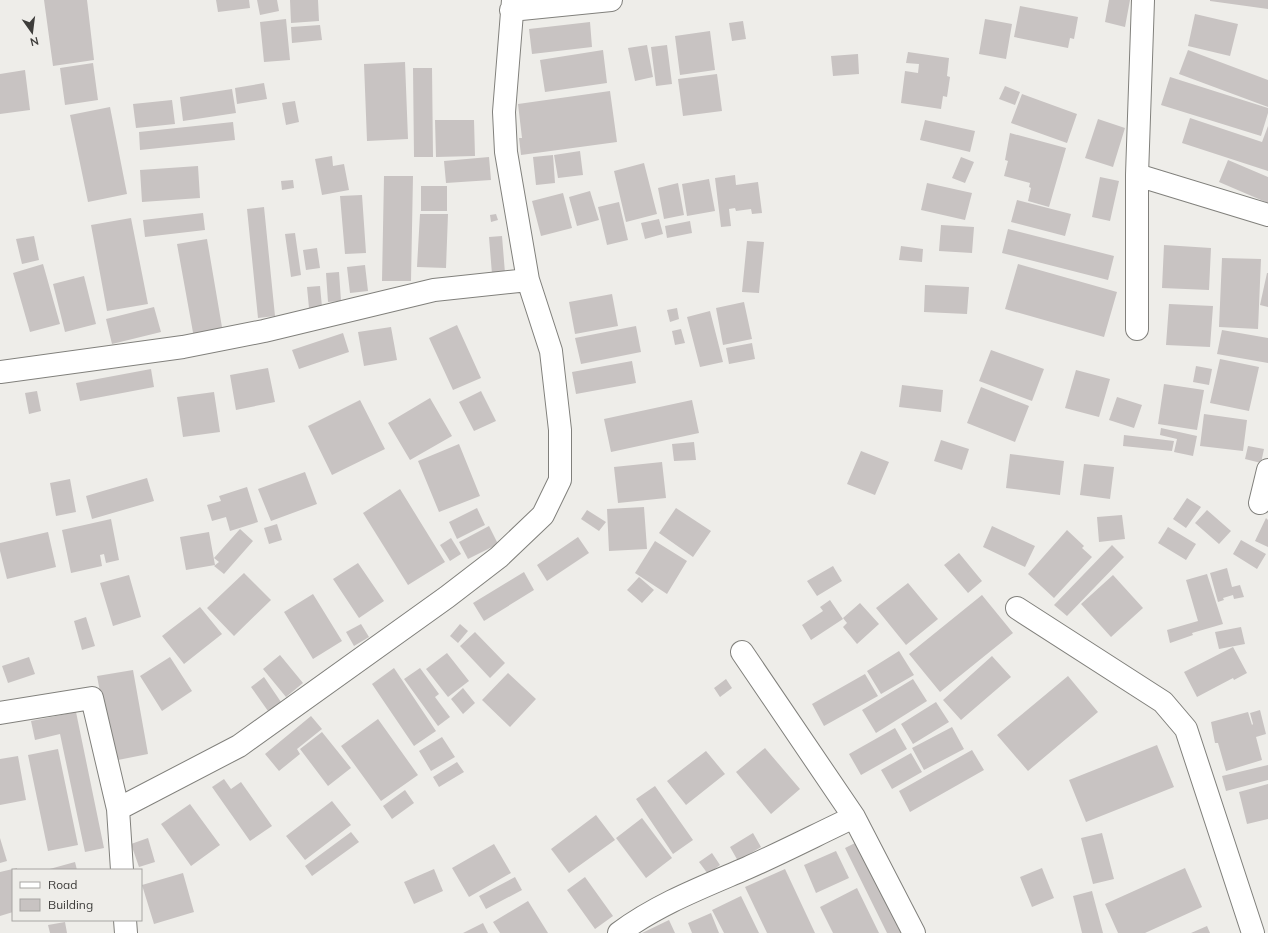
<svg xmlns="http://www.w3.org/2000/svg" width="1268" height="933" viewBox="0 0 1268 933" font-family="Mulish,sans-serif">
<rect width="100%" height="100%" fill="#eeede9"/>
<path fill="#c8c3c2" d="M44,0H87L94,60L53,66Z
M216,0H249L250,8L218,12Z
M257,0H277L279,11L260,15Z
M290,0H318L319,21L291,23Z
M1109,0H1130L1125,27L1105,22Z
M1210,0H1268V9L1210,1Z
M1020,6L1078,17L1074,39L1070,38L1068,48L1014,37Z
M1195,14L1238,24L1230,56L1188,46Z
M286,19L290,60L264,62L260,22Z
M985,19L1012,24L1006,59L979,54Z
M743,21L746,39L732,41L729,23Z
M590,22L592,47L532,54L529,29Z
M320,25L322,40L292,43L291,27Z
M710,31L715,70L680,75L675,36Z
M647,45L653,77L635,81L628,48Z
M667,45L672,84L656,86L651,47Z
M603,50L607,83L545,92L540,60Z
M1188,50L1268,80V107L1179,74Z
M908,52L949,58L947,76L950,77L947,97L943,96L941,109L901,103L905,71L918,73L919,64L906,63Z
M858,54L859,74L833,76L831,56Z
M405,62L408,139L367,141L364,64Z
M93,63L98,100L65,105L60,68Z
M413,68H432L433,157H414Z
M25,70L30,110L0,114V74Z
M717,74L722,111L683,116L678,79Z
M1170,77L1268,108V113L1261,136L1161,105Z
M264,83L267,99L237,104L235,88Z
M1005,86L1020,92L1015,105L999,99Z
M232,89L236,113L183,121L180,97Z
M610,91L617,142L521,155L519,138H522L518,104Z
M1022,94L1077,114L1067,143L1011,123Z
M172,100L175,124L136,128L133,104Z
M295,101L299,122L286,125L282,103Z
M110,107L127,194L88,202L70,115Z
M1190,118L1262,142L1268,126V171L1182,143Z
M1098,119L1125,128L1113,167L1085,158Z
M435,120H474L475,156L436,157Z
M925,120L975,131L970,152L920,140Z
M233,122L235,140L140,150L139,132Z
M1010,133L1066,148L1049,207L1028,201L1031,188L1029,187L1030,183L1004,176L1008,161L1005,160Z
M580,151L583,175L558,178L554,155Z
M553,155L555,183L536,185L533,157Z
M332,156L333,166L344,164L349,190L322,195L315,159Z
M489,157L491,180L446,183L444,161Z
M961,157L974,162L965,183L952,178Z
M1228,160L1268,177V203L1219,182Z
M644,163L657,214L626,222L614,171Z
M198,166L200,198L142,202L140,170Z
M735,175L736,185L758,182L762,213L752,214L751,209L736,211L735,208L729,209L731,226L721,227L715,178Z
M384,176H413L411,281H382Z
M1100,177L1119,181L1110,221L1092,217Z
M709,179L715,211L687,216L682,184Z
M293,180L294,188L282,190L281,181Z
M678,183L684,215L664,219L658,188Z
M927,183L972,193L965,220L921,210Z
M421,186H447V211H421Z
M590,191L599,220L577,226L569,197Z
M563,193L572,228L541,236L532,201Z
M362,195L366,253L345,254L340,196Z
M1017,200L1071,214L1065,236L1011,222Z
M619,202L628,240L607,245L598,207Z
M264,207L275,316L258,318L247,209Z
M203,213L205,230L145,237L143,220Z
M420,214H448L446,268L417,267Z
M496,214L498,220L491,222L490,215Z
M131,218L148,304L107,311L91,225Z
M659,219L663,234L645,239L641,223Z
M690,221L692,233L667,238L665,226Z
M941,225L974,227L972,253L939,251Z
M1008,229L1114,256L1108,280L1002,253Z
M295,233L301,275L291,277L285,234Z
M34,236L39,260L22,264L16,239Z
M502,236L505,273L492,274L489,237Z
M207,239L223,333L194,338L177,244Z
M747,241L764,242L759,293L742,292Z
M1164,245L1211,248L1209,290L1162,288Z
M901,246L923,249L922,262L899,260Z
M317,248L320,268L306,270L303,250Z
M1222,258L1261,259L1258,329L1219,327Z
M43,264L60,324L30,332L13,273Z
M1018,264L1117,292L1104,337L1005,309Z
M365,265L368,291L350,293L347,267Z
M339,272L341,301L328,302L326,273Z
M1267,273H1268V307L1260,305Z
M84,276L96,324L65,332L53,284Z
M925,285L969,287L967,314L924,312Z
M320,286L322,307L309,308L307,287Z
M612,294L618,326L575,334L569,302Z
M744,302L752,339L723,345L716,308Z
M1169,304L1213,306L1210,347L1166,345Z
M154,307L161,332L112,344L106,319Z
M677,308L679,319L670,322L667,310Z
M710,311L723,362L700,367L687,317Z
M457,325L481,378L453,390L429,338Z
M636,326L641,352L581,364L575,338Z
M391,327L397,360L364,366L358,332Z
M681,329L685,343L675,345L672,331Z
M1222,330L1268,338V363L1217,354Z
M343,333L349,352L299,369L292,350Z
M752,343L755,359L729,364L726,348Z
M991,350L1044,369L1032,401L979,381Z
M1220,359L1259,367L1249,411L1210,403Z
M632,361L636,383L576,394L572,372Z
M1196,366L1212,369L1209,385L1193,382Z
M268,368L275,402L236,410L230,375Z
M151,369L154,387L80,401L76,383Z
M1076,370L1110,379L1099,417L1065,408Z
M1164,384L1204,390L1197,430L1158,424Z
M902,385L943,390L941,412L899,407Z
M981,387L1029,406L1015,442L967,423Z
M37,391L41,411L29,414L25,393Z
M481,391L496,421L474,431L459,402Z
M214,392L220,432L183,437L177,397Z
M1117,397L1142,405L1134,428L1109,420Z
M430,398L452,436L410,460L388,423Z
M360,400L385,449L332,475L308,426Z
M692,400L699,433L611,452L604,419Z
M1204,414L1247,420L1243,451L1200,446Z
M1161,428L1197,436L1193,456L1174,452L1177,439L1160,435Z
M1124,435L1174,441L1172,451L1123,446Z
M941,440L969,449L962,470L934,461Z
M694,442L696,460L674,461L672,444Z
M459,444L480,496L439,512L418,461Z
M1248,446L1264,449L1261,463L1245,459Z
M861,451L889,462L875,495L847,484Z
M1010,454L1064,461L1060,495L1006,488Z
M662,462L666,498L618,503L614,467Z
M1084,464L1114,467L1110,499L1080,495Z
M305,472L317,504L271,521L258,489Z
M147,478L154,501L92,519L86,496Z
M70,479L76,512L56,516L50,483Z
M247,487L258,522L230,531L226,517L212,521L207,505L221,501L219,496Z
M400,489L445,562L408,585L363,513Z
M1187,498L1201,507L1186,528L1173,519Z
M644,507L647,549L609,551L607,509Z
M477,508L485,525L457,539L449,522Z
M676,508L711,531L693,557L659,533Z
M587,510L606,522L599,531L581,519Z
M1207,510L1231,531L1219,544L1195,523Z
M1122,515L1125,539L1099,542L1097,517Z
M1266,518L1268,520V547L1255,541Z
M111,519L119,560L106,563L104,554L100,555L102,566L71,573L62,530Z
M277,524L282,540L269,544L264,528Z
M489,526L498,544L468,559L459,542Z
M992,526L1035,546L1025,567L983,547Z
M1168,527L1196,544L1186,560L1158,543Z
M240,529L253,541L224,574L214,566L219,562L214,558Z
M1067,530L1084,546L1082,548L1092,557L1054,598L1028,574Z
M48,532L56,567L7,579L0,551V543Z
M209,532L215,565L186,570L180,537Z
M578,537L589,553L547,581L537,565Z
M451,538L461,554L450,561L440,545Z
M1241,540L1266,554L1257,569L1233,554Z
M655,541L687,561L667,594L635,573Z
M1112,545L1124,557L1067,616L1054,605Z
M959,553L982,581L968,593L944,565Z
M358,563L384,601L359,618L333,579Z
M833,566L842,581L817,596L807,581Z
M1227,568L1232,587L1240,585L1244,597L1234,599L1233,595L1223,598L1224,600L1218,602L1210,573Z
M524,572L534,590L484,621L473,603Z
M244,573L271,600L234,636L207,608Z
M1207,574L1223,624L1192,633L1193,635L1170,643L1167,630L1198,621L1186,580Z
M129,575L141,617L113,626L100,583Z
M1113,575L1143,608L1111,637L1081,604Z
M639,577L654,590L642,603L627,590Z
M908,583L938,619L906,645L876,608Z
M313,594L342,641L313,659L284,612Z
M982,595L1013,633L940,692L909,654Z
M830,600L843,619L811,640L802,625L823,611L820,607Z
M860,603L879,624L857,644L843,627L847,623L843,618Z
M200,607L222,634L184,664L162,636Z
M86,617L95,646L82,650L74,621Z
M361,624L369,637L354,646L346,632Z
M460,624L468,631L458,643L450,636Z
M1241,627L1245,644L1219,649L1215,632Z
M475,632L505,663L490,678L460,646Z
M1233,647L1247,673L1234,680L1233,678L1197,697L1184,672Z
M899,651L914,675L881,694L867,671Z
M447,653L469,681L448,697L426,669Z
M280,655L303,683L286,697L263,669Z
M992,656L1011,677L961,720L943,700Z
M29,657L35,674L8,683L2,666Z
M170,657L192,691L162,711L140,676Z
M394,668L436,731L414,746L372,684Z
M420,668L439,694L435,697L450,717L438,726L404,679Z
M133,670L148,754L113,761L97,676Z
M508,673L536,699L510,727L482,700Z
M865,674L878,696L824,726L812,704Z
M1068,676L1098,712L1028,771L997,735Z
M264,677L281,702L268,711L251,687Z
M726,679L732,688L720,697L714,688Z
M913,679L927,701L876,733L862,710Z
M463,688L475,703L463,714L451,699Z
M936,702L949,722L913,744L901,724Z
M1260,710L1266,734L1256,737L1262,760L1226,771L1218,743H1215L1211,722L1248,712L1252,725L1253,724L1250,713Z
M76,712L104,848L85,852L60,734L35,740L31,721Z
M311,716L322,729L297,749L300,754L279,771L265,754Z
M378,719L418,775L381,801L341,746Z
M952,727L964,749L924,770L912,748Z
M895,728L907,749L861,775L849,754Z
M322,732L351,768L328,786L300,749Z
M442,737L455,757L431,771L419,751Z
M1157,745L1174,787L1086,822L1069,780Z
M765,748L800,789L771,814L736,772Z
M58,749L78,845L48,851L28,755Z
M972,750L984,770L910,812L899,791Z
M706,751L725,774L686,805L667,781Z
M911,753L922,772L892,789L881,770Z
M18,756L26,800L0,805V759Z
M457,762L464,772L439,787L433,777Z
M1268,765V780L1226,791L1222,776Z
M224,779L231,789L241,782L272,826L250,841L212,787Z
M1268,784V819L1247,824L1239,792Z
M655,786L693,840L673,854L636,799Z
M405,790L414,803L392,819L383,806Z
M332,801L351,825L305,860L286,836Z
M190,804L220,845L191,866L161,824Z
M596,815L615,840L569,873L551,849Z
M642,818L672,858L646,878L616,838Z
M351,832L359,842L312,876L305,866Z
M753,833L761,847L738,861L730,847Z
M1102,833L1114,879L1093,884L1081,838Z
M0,838L7,861L0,863Z
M148,838L155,862L139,867L131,844Z
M859,841L904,933H887L845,848Z
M494,844L511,873L469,897L452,868Z
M836,851L849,878L816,893L804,865Z
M712,853L720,865L708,874L699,862Z
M75,862L77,870H46Z
M17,868V870H13V912L0,916V872Z
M1042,868L1054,898L1032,907L1020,877Z
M1185,868L1202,907L1145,933H1118L1105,904Z
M434,869L443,891L414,904L404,882Z
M785,869L815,933H767L745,887Z
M183,873L194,912L154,924L142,885Z
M515,877L522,890L486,909L479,896Z
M585,877L613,916L595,929L567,890Z
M857,888L879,933H833L820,907Z
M1092,891L1103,933H1082L1073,896Z
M741,896L759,933H724L712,910Z
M528,901L548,933H500L493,922Z
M711,913L719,933H692L688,923Z
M669,920L675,933H642Z
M65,922L67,933H50L48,925Z
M483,923L488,933H463Z
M1207,926L1210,933H1191Z"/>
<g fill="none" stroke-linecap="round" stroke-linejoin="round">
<defs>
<path id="minor" d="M511,10L611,0
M1137,175L1268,215
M1137,329V175L1143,0
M0,372L183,347L264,331L434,290L528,280
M1260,503L1268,470
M1017,608L1163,702L1186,729L1253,933
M742,652L854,817L914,933
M0,713L92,698L118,809L122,870
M118,809L239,746L447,597L499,557L543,515L560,480V430L551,351L528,280L506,152L504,112L513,0
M125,920L126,933
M619,933C658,904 703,887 747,868C783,852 818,834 854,817"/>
</defs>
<use href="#minor" stroke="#81807c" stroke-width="24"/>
<use href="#minor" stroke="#fff" stroke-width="22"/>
</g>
<rect x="12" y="869" width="130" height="52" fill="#eeede9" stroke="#a7a6a3"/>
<rect x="20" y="882" width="20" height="6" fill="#ffffff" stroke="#a7a6a3"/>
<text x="48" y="889" font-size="12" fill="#3d3c3a">Road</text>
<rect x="20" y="899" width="20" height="12" fill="#c8c3c2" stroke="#a7a6a3"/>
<text x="48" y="909" font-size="12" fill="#3d3c3a">Building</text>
<g transform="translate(32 32) rotate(166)" stroke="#eeede9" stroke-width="3" paint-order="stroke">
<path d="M0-3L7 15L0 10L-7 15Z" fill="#3d3c3a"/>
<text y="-6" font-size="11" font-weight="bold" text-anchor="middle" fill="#3d3c3a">N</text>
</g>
</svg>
